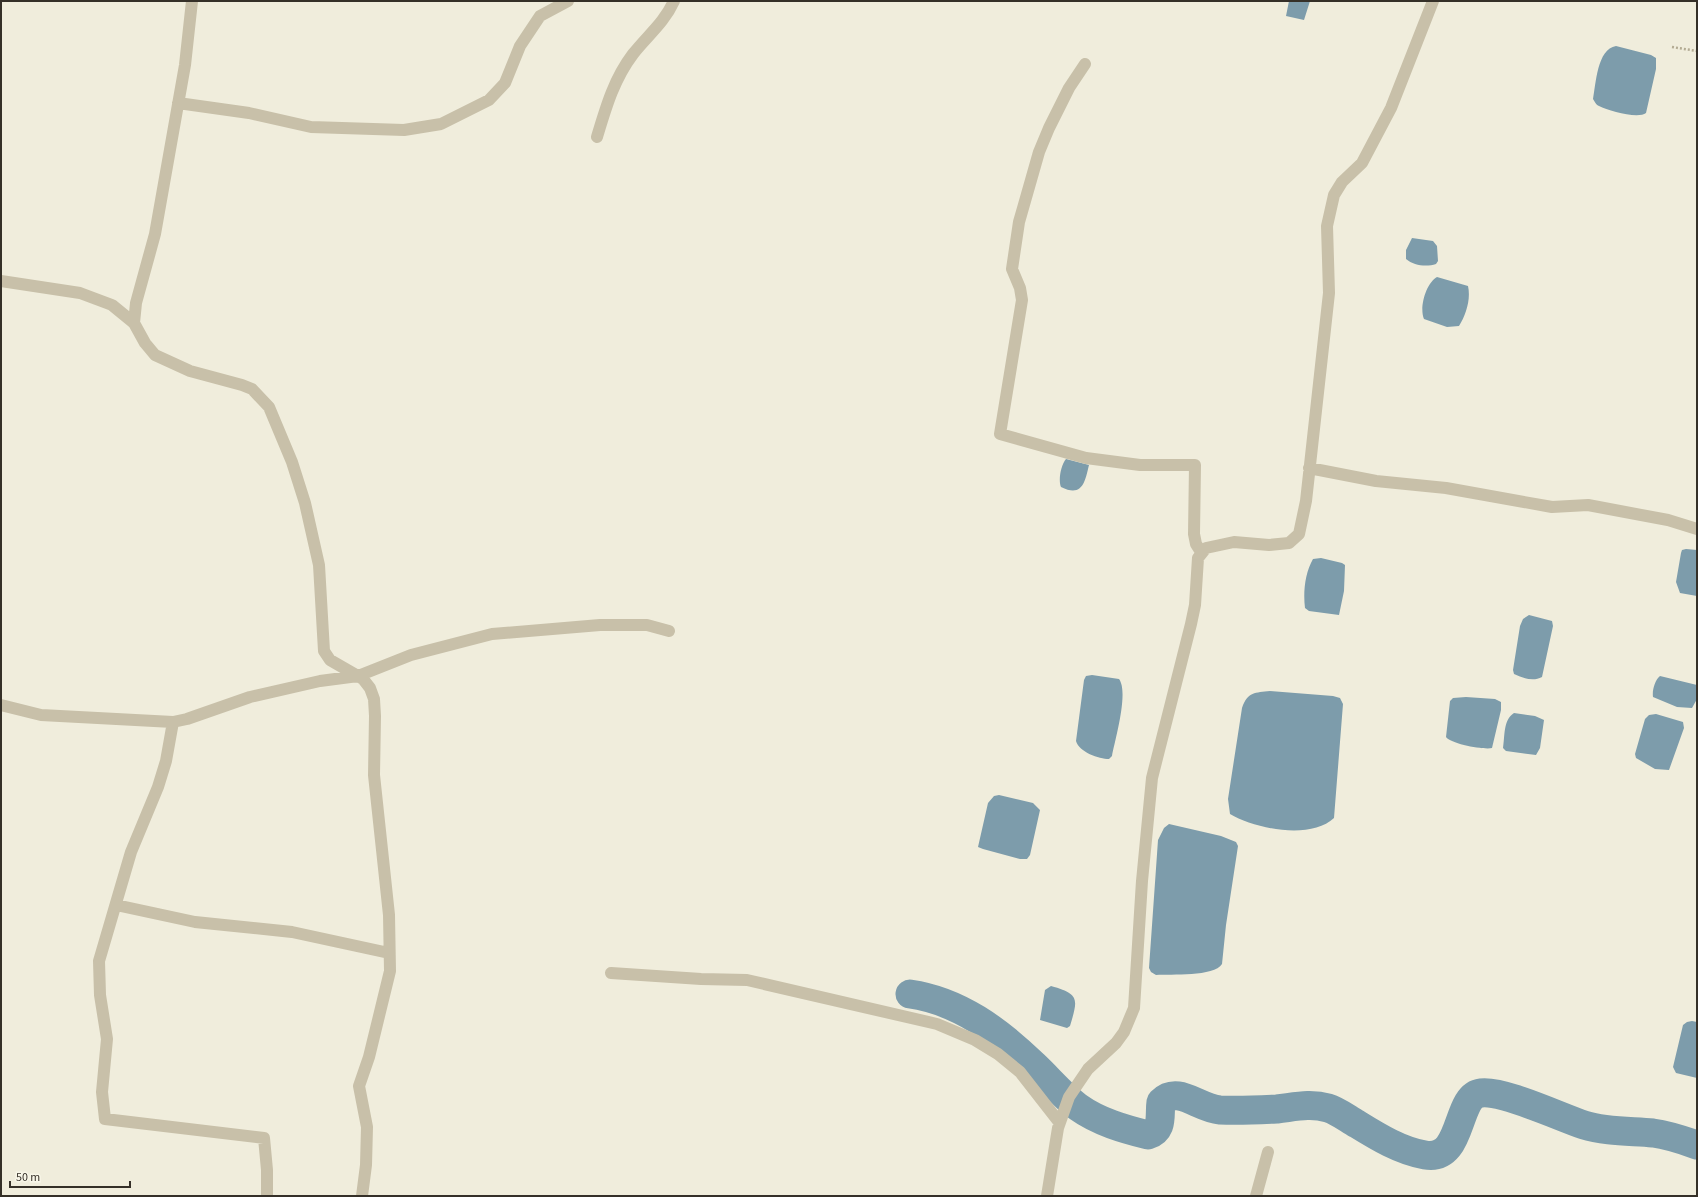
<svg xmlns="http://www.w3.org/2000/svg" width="1698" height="1197" viewBox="0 0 1698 1197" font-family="'Source Sans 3',sans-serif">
<rect width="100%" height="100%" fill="#f0eddc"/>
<path fill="#7d9cab" d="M1289,1H1310L1304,20L1286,16Z
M1616,46L1651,55L1656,58V69L1646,113C1638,119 1609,111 1599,106C1596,105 1595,102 1593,99C1596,84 1597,49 1616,46Z
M1412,238L1433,241L1437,246L1438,261L1436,264C1427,267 1414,266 1406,259V250Z
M1437,277L1468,286C1471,299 1466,315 1459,326L1447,327L1424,319C1419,308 1426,283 1437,277Z
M1066,459L1089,465C1085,481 1083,498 1061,487C1058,480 1061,465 1066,459Z
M1686,549L1697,550V596L1680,593L1676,582L1681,553L1682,550Z
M1321,558L1342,563L1345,565L1344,591L1339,615L1309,611L1305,608C1303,592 1305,573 1313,559Z
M1529,615L1552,621L1553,626L1542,677C1533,682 1523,678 1514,674L1513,670L1520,626L1523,619Z
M1092,675L1119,679C1129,692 1115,740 1112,756L1109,759C1099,759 1079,752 1076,741L1084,680L1086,676Z
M1660,676L1697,685V699L1692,708L1677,707L1653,697C1652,690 1655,680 1660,676Z
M1270,691L1333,696L1340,698L1343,704L1334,818C1311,840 1255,829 1230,814L1228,799L1242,708C1248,691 1255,693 1270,691Z
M1466,697L1495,699L1501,702V710L1492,748C1484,750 1451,744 1446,737L1450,701L1453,698Z
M1514,713L1535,716L1544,720L1540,748L1536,755L1506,751L1503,748C1505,736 1503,720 1514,713Z
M1656,714L1683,722L1684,728L1669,770L1655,769L1636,758L1635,754L1645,719L1649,715Z
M999,795L1033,803L1040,810L1030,855L1027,859H1020L983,849L978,847L988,803L994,796Z
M1169,824L1221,836L1236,842L1238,846L1226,925L1222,964C1214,977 1171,974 1156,975L1151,972L1149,968L1158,840L1164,828Z
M1051,986C1080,994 1078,999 1070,1026L1067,1028L1040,1020L1045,990Z
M1692,1021L1697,1022V1078L1676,1073L1673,1067L1683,1025L1687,1022Z"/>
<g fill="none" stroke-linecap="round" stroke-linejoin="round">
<path stroke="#7d9cab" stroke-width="29" d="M910,994C959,1001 999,1031 1034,1065C1049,1079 1062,1095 1078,1107C1099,1122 1124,1129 1148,1135C1164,1130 1159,1115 1161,1102C1178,1085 1198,1108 1220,1110C1239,1111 1258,1110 1277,1109C1295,1107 1310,1103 1328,1108C1338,1111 1348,1119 1357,1124C1378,1137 1401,1151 1425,1155C1464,1162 1455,1096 1481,1093C1503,1090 1560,1117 1584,1125C1606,1132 1631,1131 1653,1133C1668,1135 1683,1140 1697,1145"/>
<path stroke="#b3ab93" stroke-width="2.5" stroke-dasharray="2 2" stroke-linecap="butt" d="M1672,47L1697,51"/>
<path stroke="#c8c0a9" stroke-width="12" d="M192,1L185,65L155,234L136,303L134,323L145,343L155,355L190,371L242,385L252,389L269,407L292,462L305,503L319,565L324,651L330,660L363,679L370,688L374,699L375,716L374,775L389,915L390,971L369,1057L359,1086L367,1127L366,1165L362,1196
M1085,64L1069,88L1049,128L1039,152L1019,222L1012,269L1020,288L1022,300L1000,434L1086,458L1140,465H1195L1194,534L1196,544L1201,552
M178,103L249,113L311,127L404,130L441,124L489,100L505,83L520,46L540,16L568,1
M597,137C606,107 614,79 633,54C648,35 664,23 674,1
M1,281L80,293L112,305L134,323
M1309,468L1376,481L1446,488L1552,507L1588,505L1668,520L1697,529
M1,705L41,715L173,722L187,719L250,697L320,681L358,676L411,655L492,634L600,625H647L669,631
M173,722L166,761L158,787L131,852L99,961L100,995L107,1039L102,1092L105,1119L264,1138L267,1170V1196
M116,905L195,922L292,932L389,953
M611,973L701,979L747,980L937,1024L975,1040L998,1054L1020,1072L1059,1122
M1047,1196L1058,1128L1069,1097L1088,1069L1116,1043L1124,1032L1134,1008L1142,881L1152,778L1191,624L1195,605L1198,558L1206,548L1234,542L1269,545L1289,543L1299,534L1306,501L1329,293L1327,226L1334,195L1342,182L1362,163L1391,108L1433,1
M1256,1196L1268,1152"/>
</g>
<rect width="1698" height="1197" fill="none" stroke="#353028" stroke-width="4"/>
<path d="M10 1181v6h120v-6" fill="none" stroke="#353028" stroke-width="2"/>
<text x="16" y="1181" font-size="12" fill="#353028" stroke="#f8f6e8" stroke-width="3" paint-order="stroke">50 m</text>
</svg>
